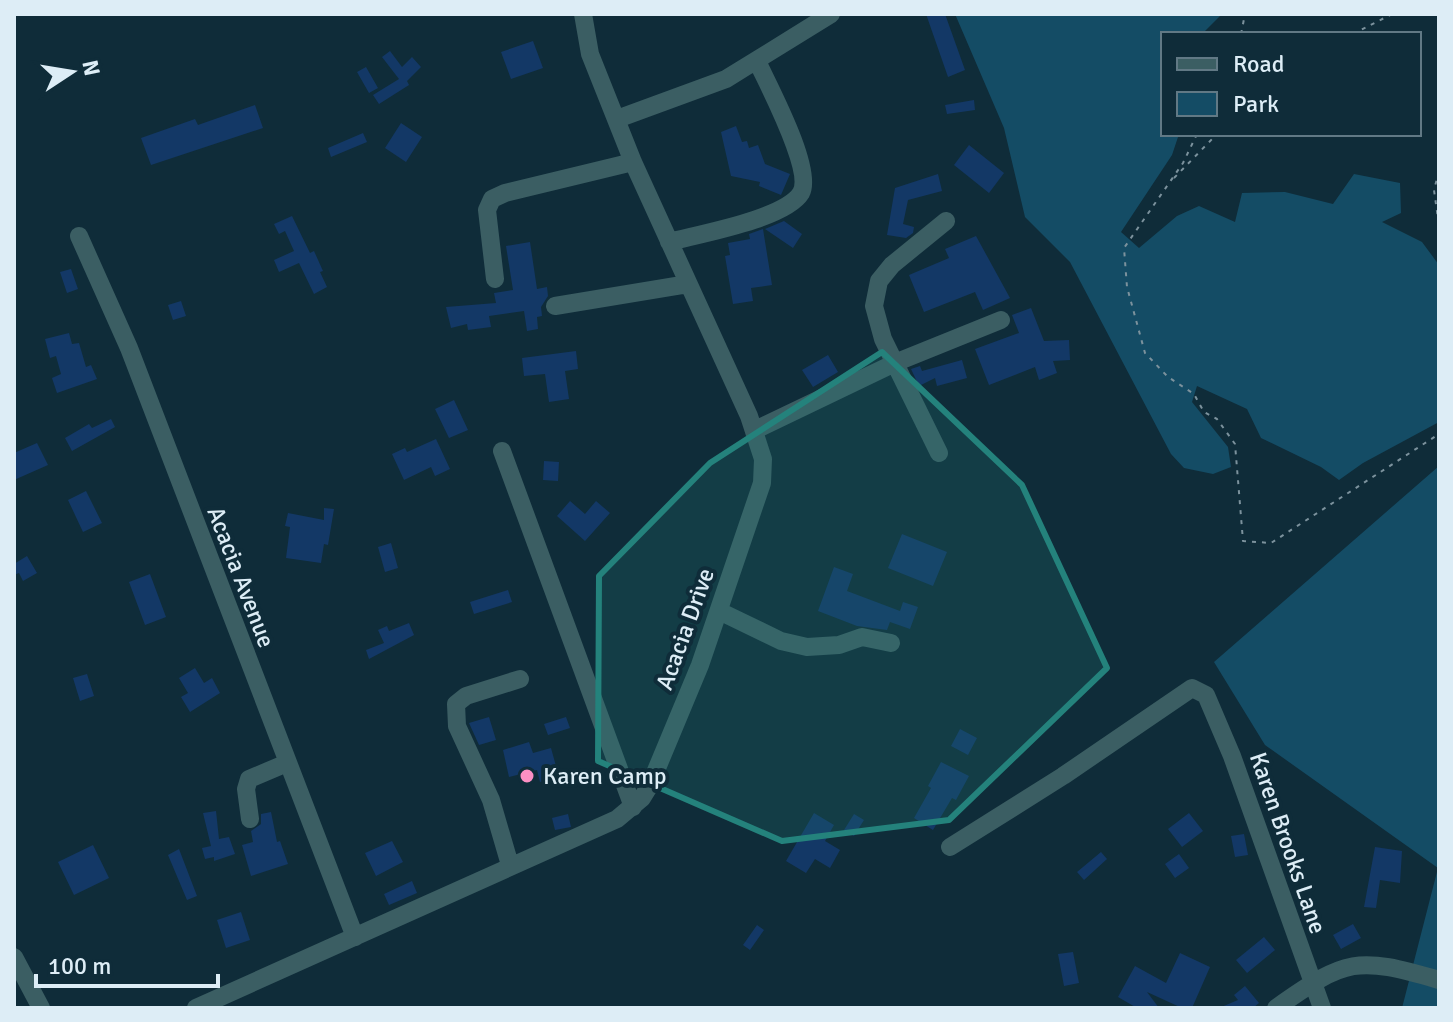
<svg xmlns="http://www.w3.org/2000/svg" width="1453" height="1022" viewBox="0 0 1453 1022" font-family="Signika,sans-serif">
<rect width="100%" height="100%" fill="#0f2c39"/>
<path fill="#144c65" d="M955,14H1222L1202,34H1163V134H1179L1172,155L1121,232L1139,248L1177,216L1199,206L1235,222L1242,193L1285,192L1333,204L1354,174L1400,183L1401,213L1382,222L1422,242L1439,265V422L1363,463L1339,480L1321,467L1261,438L1247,409L1197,386L1192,402L1228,447L1231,467L1213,474L1184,468L1171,454L1070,262L1025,217L1004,128Z
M1439,466V1008H1402L1438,868L1265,745L1214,662Z"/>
<path fill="#133866" d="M926,14H945L965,70L948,77Z
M533,41L543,68L511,79L501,52Z
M390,51L402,67L412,57L421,67L407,81L409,85L379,104L373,95L399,79L382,57Z
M366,67L378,88L369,93L357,72Z
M974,100L975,110L947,114L945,105Z
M255,105L263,128L151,165L141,138L195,119L198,125Z
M401,123L422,137L406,162L385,148Z
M736,126L742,142L747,141L749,148L758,145L765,164L790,174L781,195L759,186L760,182L731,176L721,132Z
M363,133L367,142L331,157L328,148Z
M969,145L1004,173L989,193L954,165Z
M938,174L942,191L908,200L903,224L914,227L913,233L906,238L887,235L895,188Z
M292,216L310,253L314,251L323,271L320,272L327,287L314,294L299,263L279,272L274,260L294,251L285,231L279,234L274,224Z
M784,221L802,234L793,248L765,229Z
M763,229L772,285L751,288L753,301L733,304L725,256L730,255L728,243L750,239L749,234Z
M976,236L1010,298L983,310L975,292L924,312L909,275L949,258L945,249Z
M530,242L537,289L547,287L548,296L541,307L542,316L537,317L538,329L527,331L524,311L489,316L491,327L468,330L467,324L451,328L446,307L496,303L494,293L513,290L506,246Z
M71,269L78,289L67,293L60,272Z
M181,301L186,316L173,320L168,305Z
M1031,308L1044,341L1069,340L1070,360L1053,361L1057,373L1039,380L1035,367L989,385L975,349L1019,333L1012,315Z
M69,333L72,344L79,343L86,367L91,365L97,379L57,393L52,378L61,374L56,356L50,358L45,339Z
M576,351L578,369L565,371L569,399L549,402L545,374L524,376L522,358Z
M828,355L838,372L813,387L802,370Z
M962,360L967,378L937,386L935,378L919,386L911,369L920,366L922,371Z
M454,400L468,430L449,438L435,409Z
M111,419L115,427L72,451L65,438L89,424L92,428Z
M436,439L450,469L435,476L431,467L404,480L392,454L405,448L407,452Z
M37,443L48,465L14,480V453Z
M544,461L559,462L558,481L543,480Z
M86,491L102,523L83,532L68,500Z
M570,501L585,514L596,501L610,513L585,541L557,516Z
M324,508L334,509L328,545L324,544L321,563L286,558L290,527L285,526L288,513L324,520Z
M902,534L947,552L933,586L888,568Z
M391,543L398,568L385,572L378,547Z
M27,556L37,573L23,581L19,573L14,575V564Z
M834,567L853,574L847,591L900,611L903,602L918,607L910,629L890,622L887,630L857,626L818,611Z
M150,574L166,617L145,625L129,582Z
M508,590L512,602L474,614L470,602Z
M409,623L414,635L369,659L366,650L384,643L378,630L387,626L389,631Z
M195,668L204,683L212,678L220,693L190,712L181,697L188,693L179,678Z
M87,674L94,696L80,701L73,678Z
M489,717L496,740L479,745L469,723Z
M566,717L570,728L548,735L544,724Z
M960,729L977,738L968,755L951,746Z
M529,742L533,753L551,748L559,777L540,782L537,770L509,777L503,750Z
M941,762L969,776L956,800L952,798L933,830L914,818L931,788L928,786Z
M216,811L219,839L229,837L235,854L214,861V857L205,859L202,848L211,846L203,813Z
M271,812L277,842L280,841L288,864L251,876L242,845L253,842L251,831L261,824V814Z
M814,813L834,825L825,841L840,850L830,868L815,859L806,873L786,861Z
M1189,813L1203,831L1182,847L1168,829Z
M568,814L571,827L555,830L552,818Z
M854,814L864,820L854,836L844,830Z
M1244,834L1248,855L1235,857L1231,836Z
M392,841L403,862L376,876L365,853Z
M93,845L109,878L74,895L58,862Z
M1375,847L1402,851L1400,883L1380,880L1376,908L1364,907Z
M179,849L197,896L187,900L168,855Z
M1101,852L1107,859L1084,880L1077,872Z
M1179,854L1189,868L1175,878L1165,864Z
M412,881L417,893L389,905L384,894Z
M241,912L250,940L226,948L217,920Z
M1353,924L1361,938L1341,949L1333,935Z
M757,925L764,930L750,950L743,945Z
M1264,937L1275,950L1247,973L1236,960Z
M1073,952L1079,983L1064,986L1058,954Z
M1180,953L1210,967L1192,1008H1182L1147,992L1159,1008H1137L1118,997L1135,966L1166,983Z
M1245,986L1259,1003L1253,1008H1219L1238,1000L1234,995Z"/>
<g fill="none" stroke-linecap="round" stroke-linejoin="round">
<path stroke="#7c929d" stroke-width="2" stroke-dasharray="4 6" stroke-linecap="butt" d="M1241,34L1245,14
M1353,34L1392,14
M1197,134L1183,163L1124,248L1127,287L1145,353L1168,377L1194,394L1204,412L1217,419L1235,444L1243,541L1271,543L1439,434
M1439,171L1434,190L1439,226
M1174,178L1217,134"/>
<path stroke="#3b5e63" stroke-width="18" d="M617,119L726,79L831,14
M79,236L129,348L355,937
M669,242C699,234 785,219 801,193C814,170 768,85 757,61
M495,279L487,210L492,199L505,193L633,162
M555,306L688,284
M755,430L897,362L1001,320
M502,451L633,807
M939,453L883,339L874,306L879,281L892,265L946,221
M719,611L781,641L807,647L839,645L862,637L891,643
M250,819L246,789L249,779L287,763
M950,847L1063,776L1192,688L1206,695L1232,756L1322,1008
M510,865L491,800L457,726L456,704L466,696L520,679
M14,957L41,1008
M196,1008L617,819L642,798L650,785L700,665L762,483L763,459L749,416L633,162L590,54L583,14
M1276,1008C1347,958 1356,956 1439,980"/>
</g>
<path fill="#24827c" fill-opacity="0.2" stroke="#24827c" stroke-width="6" stroke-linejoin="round" d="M882,352L1022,485L1107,668L949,820L782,841L598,761L599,576L710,463Z"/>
<circle fill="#fc8fc3" stroke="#0f2c39" stroke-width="3" cx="527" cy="776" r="8"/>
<g text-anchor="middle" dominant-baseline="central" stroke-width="8" stroke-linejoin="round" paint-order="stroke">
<g font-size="24" fill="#ddedf6" stroke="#0f2c39">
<text transform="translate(241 577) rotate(69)">Acacia Avenue</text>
<text transform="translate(685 629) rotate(-70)">Acacia Drive</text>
<text transform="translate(1288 843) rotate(71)">Karen Brooks Lane</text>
</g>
<g font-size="24" fill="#ddedf6" stroke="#0f2c39" text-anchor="start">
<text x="543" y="776">Karen Camp</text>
</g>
</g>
<rect width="1453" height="1022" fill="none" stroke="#ddedf6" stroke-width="32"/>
<rect x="1161" y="32" width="260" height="104" fill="#0f2c39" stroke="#617985" stroke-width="2"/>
<rect x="1177" y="58" width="40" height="12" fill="#3b5e63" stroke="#617985" stroke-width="2"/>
<text x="1233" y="72" font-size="24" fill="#ddedf6">Road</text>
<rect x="1177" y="92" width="40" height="24" fill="#144c65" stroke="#617985" stroke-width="2"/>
<text x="1233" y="112" font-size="24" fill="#ddedf6">Park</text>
<g transform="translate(72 72) rotate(78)" stroke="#0f2c39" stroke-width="6" paint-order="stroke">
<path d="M0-6L14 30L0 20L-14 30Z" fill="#ddedf6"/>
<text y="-12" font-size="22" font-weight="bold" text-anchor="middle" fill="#ddedf6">N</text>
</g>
<path d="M36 974v12h182v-12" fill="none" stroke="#ddedf6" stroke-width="4"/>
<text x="48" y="974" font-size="24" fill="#ddedf6" stroke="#0f2c39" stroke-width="6" paint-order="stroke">100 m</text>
</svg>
